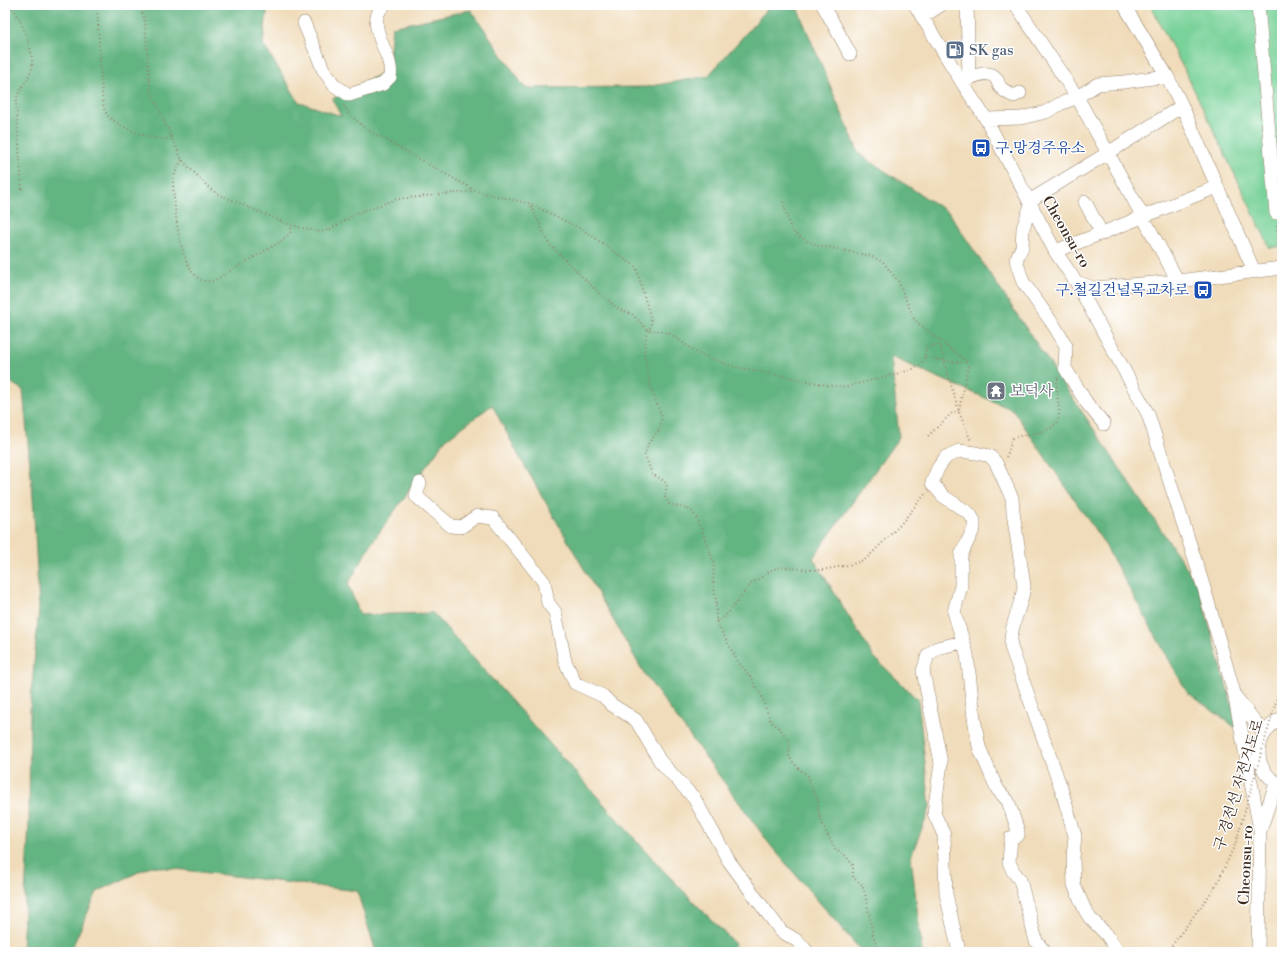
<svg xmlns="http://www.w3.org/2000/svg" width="1287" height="957" viewBox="0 0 1287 957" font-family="'Libre Bodoni','Noto Serif KR',serif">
<rect width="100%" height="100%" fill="#fff"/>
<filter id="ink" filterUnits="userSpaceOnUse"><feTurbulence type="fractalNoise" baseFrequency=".025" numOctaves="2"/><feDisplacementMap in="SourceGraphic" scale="8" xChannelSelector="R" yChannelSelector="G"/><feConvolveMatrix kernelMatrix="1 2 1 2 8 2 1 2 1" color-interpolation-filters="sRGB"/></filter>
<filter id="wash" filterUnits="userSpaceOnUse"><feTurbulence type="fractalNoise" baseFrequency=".012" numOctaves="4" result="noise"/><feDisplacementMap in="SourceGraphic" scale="16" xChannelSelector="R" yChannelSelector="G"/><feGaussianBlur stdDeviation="0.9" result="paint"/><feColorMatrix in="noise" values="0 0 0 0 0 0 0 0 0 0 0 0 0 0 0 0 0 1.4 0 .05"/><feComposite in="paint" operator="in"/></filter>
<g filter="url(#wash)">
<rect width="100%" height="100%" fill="#f0dcba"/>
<path fill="#79d299" stroke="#5a7e5c" d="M1150,5H1282V246L1270,248L1186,73Z"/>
<path fill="#62b481" stroke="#4e6f50" d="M5,5H268L263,44L299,102L341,116L332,99L388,70L392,27L471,10L525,88L646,87L708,76L771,5H796L859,154L949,213L1198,585L1239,730L1187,692L1104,543L1013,410L891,357L899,437L813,558L873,656L918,700L930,808L911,856L922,952H862L771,846L645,675L519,456L492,405L445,440L371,544L348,584L360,615L433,613L661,868L735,944L733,952H376L357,891L151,866L97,892L70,952H26L22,950L29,824L30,708L39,608L33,497L23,390L5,379Z"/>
</g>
<g filter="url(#ink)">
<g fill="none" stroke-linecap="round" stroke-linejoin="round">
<defs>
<path id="minor" d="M823,5L850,54
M915,5L961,81L986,119L1055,251L1076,282L1093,288L1178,281L1282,268
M967,5L969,79
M1016,5L1077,97L1108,153L1182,106
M1124,5L1167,76L1182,106L1254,271
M1258,5L1276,213
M922,17L941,5
M304,23L323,69L334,85L349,95L383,84L390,77C395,54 362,26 384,5
M962,81C971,78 988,68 996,78C998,80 998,84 1000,87C1004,91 1009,94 1014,96L1020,93
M986,119L1021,118L1046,112L1060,104L1077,97L1098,84L1124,82L1167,76
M1029,201L1108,153L1178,281
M1085,202L1102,234
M1031,205L1023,228L1022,247L1016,260L1023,282L1055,327L1066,346L1065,368L1086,402L1104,424
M1055,251C1110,231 1163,208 1217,187
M1076,282L1148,414L1204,588L1235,696L1264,733
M420,483L416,496L451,526L461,527L477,516L493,518L544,582L548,603L555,612L565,661L575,683L603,696L612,705L636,720L660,761L694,798L729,861L756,898L781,931L796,940L808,952
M1235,698L1260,830
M1282,718C1253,732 1250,772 1282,785
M959,952L946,894L944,835L934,813L941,763L923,671L928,655L937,648L963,642
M1045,952L1036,941L1020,880L1013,871L1009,862L1011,838L1018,835V831L1008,801L998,790L994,782L979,747L974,718L967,654L954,612L961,586V555L974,528V521L970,514L943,496L932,483L938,468L946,457L959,451L976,453L990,456L996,463L1012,498L1013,512L1024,586C1022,606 1009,626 1011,647L1061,788L1075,836L1073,858L1074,885L1085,910L1090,918L1107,935L1118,952
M1258,952L1260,831L1276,783"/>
</defs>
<use href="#minor" stroke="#96836c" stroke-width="14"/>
<path stroke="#96836c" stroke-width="2" stroke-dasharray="1 3" stroke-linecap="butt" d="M10,5C20,15 37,57 31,71C27,82 18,90 16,102L22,191
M97,5L102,95C103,102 103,109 108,116C115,125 151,140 163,139C166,139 169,138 172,137
M140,5L145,22L150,88L155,101L182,160L210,189L218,194L290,225L320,232L331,229L357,213L397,199L475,191
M344,106L349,114L366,129L476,191L531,204L585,231L636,267L651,320V326L648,330L646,335L644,355L651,388L662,418L659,430L648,444L645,455L652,474L661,479L667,484L665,497L669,504L691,510L696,517L702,531L714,563L713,581L716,600V621L738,662L753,680L755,686L761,694L770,720L780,729L789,740L790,746L789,757L798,768L808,776L812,789L818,799V811L825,830L836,851L843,853L853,865V878L861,883L865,893L873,935L878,952
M182,160L175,173L173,182C174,202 179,294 215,280L280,242L290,233L291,229L290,225
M783,202L790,227L794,233L803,239L817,245L871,256L883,262L898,281L914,319L925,329L969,363
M531,206L549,244L601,295L620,310L632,314L648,330L662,331L670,334L699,354L732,366L827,385L846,387L911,370C927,362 922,360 927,346L939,345L941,347L944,361L959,412L971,441
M1277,225L1279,256
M1281,279L1282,298
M925,357L944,361L967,363
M959,410L969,363
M928,436L953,412H959
M1006,457L1009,450L1012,438C1028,432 1062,436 1059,409C1058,398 1055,388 1058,378
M716,621L722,619L728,613L751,584L773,569L784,567L810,570H822L853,564L866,559L900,525L926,493
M1167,952L1216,886"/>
<use href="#minor" stroke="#fff" stroke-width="13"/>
<path stroke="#96836c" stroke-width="2" stroke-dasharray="1 3" stroke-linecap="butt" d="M1216,886L1236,842L1282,680"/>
</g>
</g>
<defs>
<symbol id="fuel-square" viewBox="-11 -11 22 22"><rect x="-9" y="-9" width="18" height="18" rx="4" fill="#5c6f8a" stroke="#fff"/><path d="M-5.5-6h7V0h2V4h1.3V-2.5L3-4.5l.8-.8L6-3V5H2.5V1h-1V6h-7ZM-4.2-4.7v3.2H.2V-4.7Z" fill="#fff"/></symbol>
<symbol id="bus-square" viewBox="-11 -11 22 22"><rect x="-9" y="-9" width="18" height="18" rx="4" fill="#1a4fb4" stroke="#fff"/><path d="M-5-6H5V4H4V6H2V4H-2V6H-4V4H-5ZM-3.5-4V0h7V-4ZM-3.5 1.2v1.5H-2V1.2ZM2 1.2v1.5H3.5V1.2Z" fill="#fff"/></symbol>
<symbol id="temple-square" viewBox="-11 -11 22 22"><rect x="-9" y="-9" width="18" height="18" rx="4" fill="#6b7280" stroke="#fff"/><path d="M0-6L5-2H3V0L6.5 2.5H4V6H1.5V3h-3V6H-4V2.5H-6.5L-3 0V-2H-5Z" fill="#fff"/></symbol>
</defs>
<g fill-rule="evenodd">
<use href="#fuel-square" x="944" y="39" width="22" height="22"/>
<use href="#bus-square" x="970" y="137" width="22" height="22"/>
<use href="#bus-square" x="1192" y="279" width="22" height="22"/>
<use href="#temple-square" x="985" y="380" width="22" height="22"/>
</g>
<g text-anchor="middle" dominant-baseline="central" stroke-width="3" stroke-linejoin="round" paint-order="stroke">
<g font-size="15" fill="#4e5e75" stroke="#fff" text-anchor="start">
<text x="969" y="50">SK gas</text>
</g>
<g font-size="15" fill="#164399" stroke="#fff" text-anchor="start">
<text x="995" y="148">구.망경주유소</text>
<text x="1189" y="290" text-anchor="end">구.철길건널목교차로</text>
</g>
<g font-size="15" fill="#3b2a1e" stroke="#fff">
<text transform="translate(1066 232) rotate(60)">Cheonsu-ro</text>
<text transform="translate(1239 785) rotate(-73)">구 경전선 자전거도로</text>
<text transform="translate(1246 865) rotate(-87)">Cheonsu-ro</text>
</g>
<g font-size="15" fill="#5b616d" stroke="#fff" text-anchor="start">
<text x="1010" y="391">보덕사</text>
</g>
</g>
<rect width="1287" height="957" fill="none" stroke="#fff" stroke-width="20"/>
</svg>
